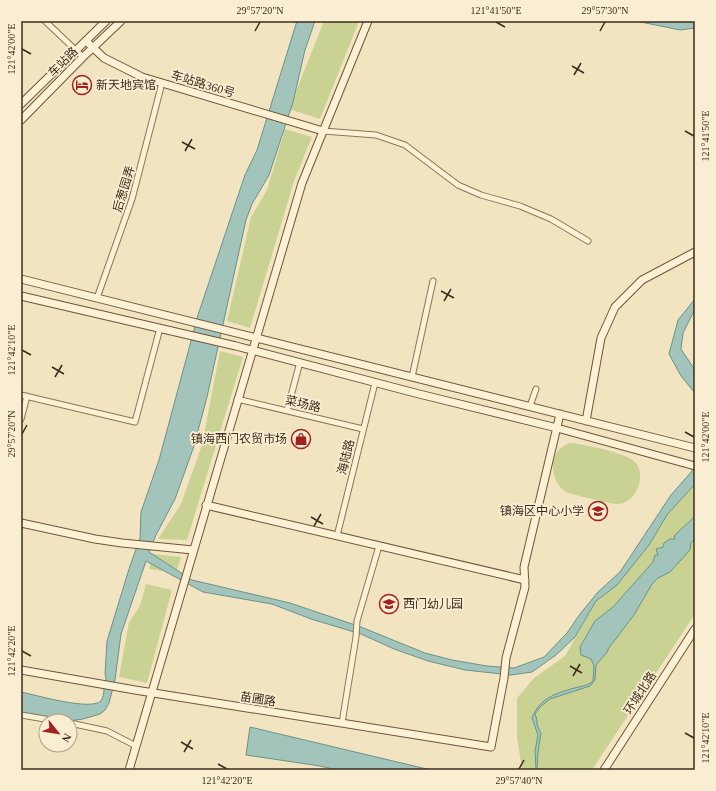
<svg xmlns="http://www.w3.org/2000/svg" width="716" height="791" viewBox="0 0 716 791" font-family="'Times New Roman','Noto Sans SC',serif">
<rect width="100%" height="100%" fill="#f2e4c0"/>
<path fill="#cad293" d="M324,21H359L320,119L289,109Z
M285,129L312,137L294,181L250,328L227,321L251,217L267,190Z
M220,351L243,357L187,540L158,539L181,504L202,445Z
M570,443C583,444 628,453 636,463C647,477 635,505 616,504C611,504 570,494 566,492C551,483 548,458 562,447C564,445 567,444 570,443Z
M695,484V614L592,770H522L517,737V698L534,678L565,656L596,601L617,585L649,545L667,515Z
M153,554L181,557L176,573L149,569Z
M146,584L172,590L147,683L119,677L129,622L140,606Z"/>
<path fill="#a3c4bb" stroke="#699389" d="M297,21H315L305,50L293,102L274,160L269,175L252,204L246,220L207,397L194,446L175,499L156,535L149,552L192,580L290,603L361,627L425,653L452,660L487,666L514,668L544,657L567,633L580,614L598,592L620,572L671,495L692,471L695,459V484L667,515L649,545L617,585L596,601L575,637L556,655L532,672L511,675L465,670L428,661L394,649L361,634L311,619L272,604L203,592L146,561L121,634L115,680L109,703L105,710L100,714L83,719L68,721H60L21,712V692C36,695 90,711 101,701C103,698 104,693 104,689C106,684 107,680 105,674L107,641L129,569L140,538L141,512L159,460L198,315L245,175L257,150Z
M636,21H695V28L680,30Z
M695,299V309L683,333L681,349L695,370V393L681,376L669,354L678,320Z
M695,516V539L691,543L690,550L670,572L658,578L652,584L634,615L608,649V651L596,665L595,680L590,686L550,699L540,707L535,714L537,720V725L541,733L538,752L537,770H536L535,751L538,735L532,718C540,697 557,693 578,687C584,686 588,685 593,681L594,666L591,659L581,655L580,647L595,621L613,607L653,562L655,555H658L656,549L663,547L664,543L670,539H675L674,536Z
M250,727L431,770H337L320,766L246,755Z"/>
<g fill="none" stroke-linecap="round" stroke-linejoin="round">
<defs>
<path id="street" d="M45,21L83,57
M323,131L376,135L405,145L458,185L481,195L520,206L551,219L588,241
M97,298L132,199L162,83
M412,377L433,281
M21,395L135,422L160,328
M237,399L363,429
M530,406L536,389
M287,411L300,362
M21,419L27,396
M337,536L375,383
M21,715L57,721
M70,723L107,731L136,746
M342,723L356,637L357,621L379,546"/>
<path id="secondary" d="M86,41L104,58L142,77L323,131
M21,104L106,21
M21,120L83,57L121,21
M21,279L695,448
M21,296L236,346L419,394L557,428L695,466
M586,421L601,338L615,307L642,280L695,252
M206,505L525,580
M21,523L95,539L122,543L193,550
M21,670L135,690L491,747L504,678L506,658L525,587L524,567L560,414
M129,770L302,183L368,21
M604,770L695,629"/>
</defs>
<use href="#street" stroke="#8e7456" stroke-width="7"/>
<use href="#secondary" stroke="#6f5539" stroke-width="9"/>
<use href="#street" stroke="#fcf1d4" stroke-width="5"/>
<use href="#secondary" stroke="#fcf1d4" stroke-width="7"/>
</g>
<path fill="none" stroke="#3c2b1c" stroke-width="1.5" d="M496,22L505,27M255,31L260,22M600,31L605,22M22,49L31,54M572,66L584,73M574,75L581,63M685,131L694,136M182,142L195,149M185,151L192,139M441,291L454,298M444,301L451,289M22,350L31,355M52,367L64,374M55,377L62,365M685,432L694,437M22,434L27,425M311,517L323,524M314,526L321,514M22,651L31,656M570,666L582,673M573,676L580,664M685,733L694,738M181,742L193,749M184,752L191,740M218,764L227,769M519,769L524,760"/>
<defs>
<symbol id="hotel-ring" viewBox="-11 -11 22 22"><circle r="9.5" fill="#f9eed1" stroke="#a3201f" stroke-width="1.5"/><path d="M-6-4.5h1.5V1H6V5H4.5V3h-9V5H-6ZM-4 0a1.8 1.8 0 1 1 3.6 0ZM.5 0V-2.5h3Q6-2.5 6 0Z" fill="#a3201f"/></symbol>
<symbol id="shop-ring" viewBox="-11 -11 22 22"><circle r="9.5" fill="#f9eed1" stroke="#a3201f" stroke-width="1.5"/><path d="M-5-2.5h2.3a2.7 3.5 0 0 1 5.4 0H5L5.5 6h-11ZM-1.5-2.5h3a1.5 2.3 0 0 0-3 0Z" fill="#a3201f"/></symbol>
<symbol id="school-ring" viewBox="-11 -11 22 22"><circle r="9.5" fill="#f9eed1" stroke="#a3201f" stroke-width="1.5"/><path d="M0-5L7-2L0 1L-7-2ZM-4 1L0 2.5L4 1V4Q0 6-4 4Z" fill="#a3201f"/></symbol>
</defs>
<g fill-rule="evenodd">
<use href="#hotel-ring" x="71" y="74" width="22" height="22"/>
<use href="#shop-ring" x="290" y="428" width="22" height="22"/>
<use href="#school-ring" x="587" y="500" width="22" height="22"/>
<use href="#school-ring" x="378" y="593" width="22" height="22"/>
</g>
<g text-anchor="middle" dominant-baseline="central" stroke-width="3.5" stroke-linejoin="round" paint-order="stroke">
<g font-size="12" fill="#3c2b1c" stroke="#f9eed1">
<text transform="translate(63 62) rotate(-45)">车站路</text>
<text transform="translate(203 84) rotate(17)">车站路360号</text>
<text transform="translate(124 189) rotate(-73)">后葱园弄</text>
<text transform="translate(303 404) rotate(13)">菜场路</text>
<text transform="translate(346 457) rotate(-76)">海陆路</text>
<text transform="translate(640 693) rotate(-57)">环城北路</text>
<text transform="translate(258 699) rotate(9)">苗圃路</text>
</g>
<g font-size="12" fill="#3c2b1c" stroke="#f9eed1" text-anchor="start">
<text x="96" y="85">新天地宾馆</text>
<text x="287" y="439" text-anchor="end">镇海西门农贸市场</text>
<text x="584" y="511" text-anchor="end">镇海区中心小学</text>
<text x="403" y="604">西门幼儿园</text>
</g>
</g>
<rect width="716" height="791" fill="none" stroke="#f9eed1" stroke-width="44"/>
<g transform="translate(58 733) rotate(120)"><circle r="19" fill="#f9eed1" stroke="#ada089"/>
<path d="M0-3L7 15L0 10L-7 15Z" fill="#a3201f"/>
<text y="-6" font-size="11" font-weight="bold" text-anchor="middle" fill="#3c2b1c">N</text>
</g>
<rect x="22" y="22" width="672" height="747" fill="none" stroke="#3c2b1c" stroke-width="1.5"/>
<g font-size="10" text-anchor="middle" fill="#3c2b1c">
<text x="260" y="14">29°57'20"N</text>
<text x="496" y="14">121°41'50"E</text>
<text x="605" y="14">29°57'30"N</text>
<text transform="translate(11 49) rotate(-90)" y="4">121°42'00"E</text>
<text transform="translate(705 136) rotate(-90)" y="4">121°41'50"E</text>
<text transform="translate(11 350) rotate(-90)" y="4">121°42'10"E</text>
<text transform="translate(11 434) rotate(-90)" y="4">29°57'20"N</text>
<text transform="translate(705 437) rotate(-90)" y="4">121°42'00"E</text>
<text transform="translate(11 651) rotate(-90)" y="4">121°42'20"E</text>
<text transform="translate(705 738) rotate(-90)" y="4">121°42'10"E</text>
<text x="227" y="784">121°42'20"E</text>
<text x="519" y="784">29°57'40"N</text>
</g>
</svg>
